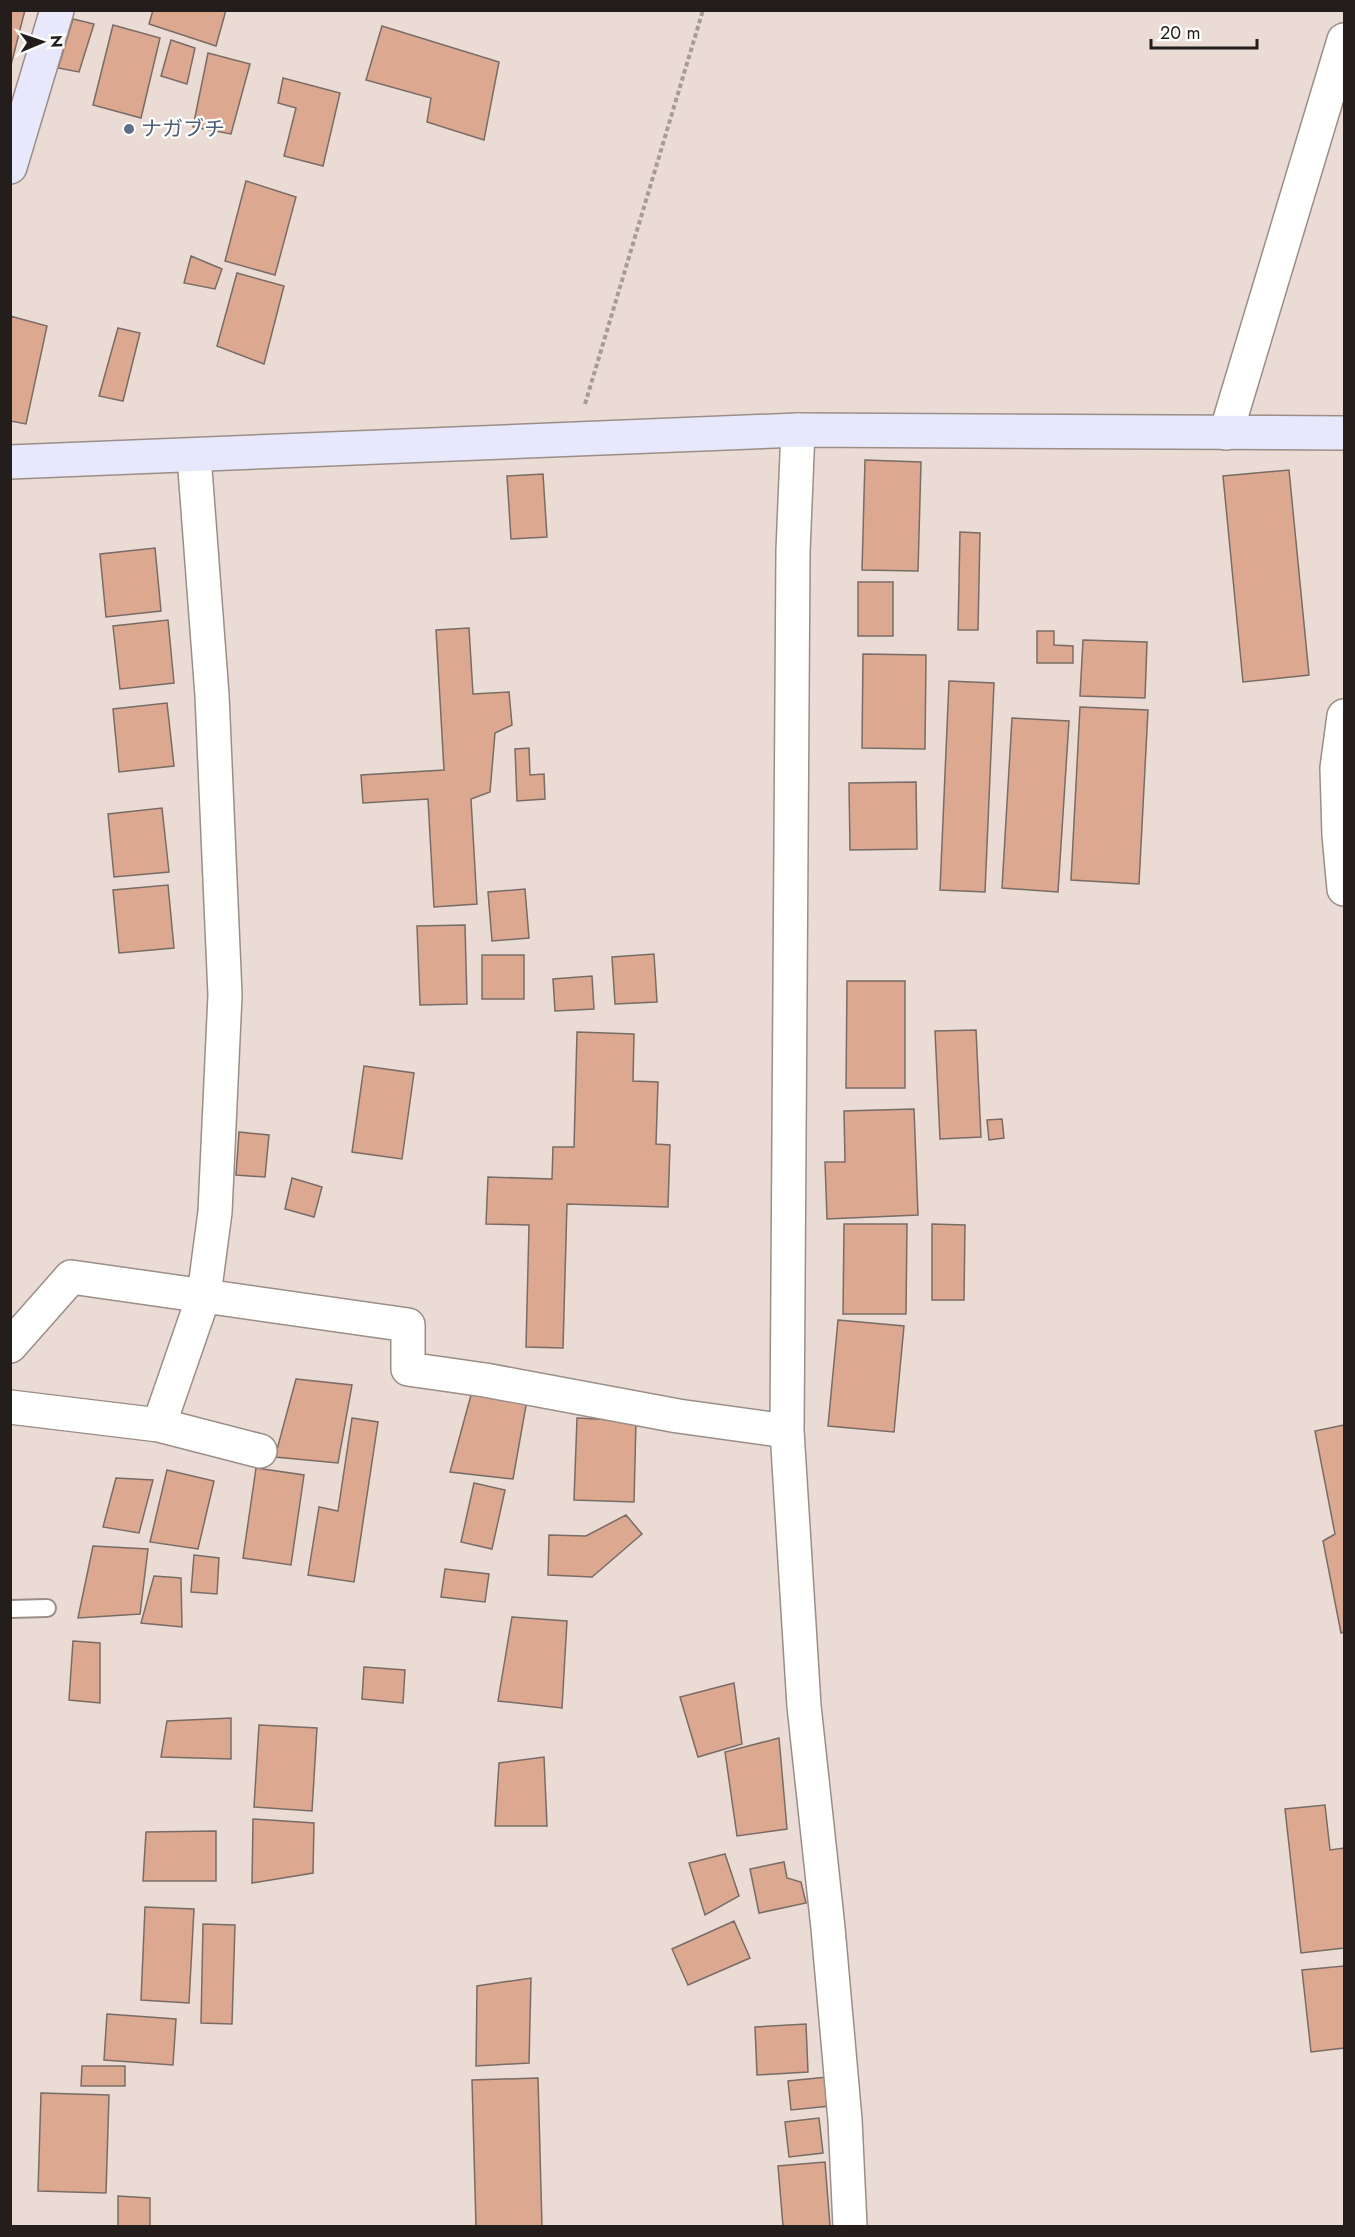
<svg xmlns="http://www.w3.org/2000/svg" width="1355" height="2237" viewBox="0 0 1355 2237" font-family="Jost,'Noto Sans JP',sans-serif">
<rect width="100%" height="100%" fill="#eadbd4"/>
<path fill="#dca890" stroke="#796c66" stroke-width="1.5" d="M10,10H25L10,69Z
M153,10H226L216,46L149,24Z
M73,19L94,24L79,72L58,68Z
M113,25L160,38L141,118L93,105Z
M382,26L499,62L484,140L427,122L431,98L366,80Z
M171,40L195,48L187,84L161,76Z
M208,53L250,64L231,134L193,127Z
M283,78L340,93L323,166L284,156L296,108L278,103Z
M246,181L296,197L275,275L225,261Z
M191,256L222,269L215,289L184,283Z
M237,273L284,286L264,364L217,346Z
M10,316L47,326L26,424L10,421Z
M118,328L140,333L123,401L99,396Z
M865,460L921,462L918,571L862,570Z
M1289,470L1309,675L1243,682L1223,476Z
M543,474L547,537L511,539L507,476Z
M960,532L980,533L978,630H958Z
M155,548L161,611L106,617L100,554Z
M858,582H893V636H858Z
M168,620L174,683L120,689L113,626Z
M469,628L473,694L509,692L512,725L495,733L490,792L471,799L477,904L434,907L428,799L363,803L361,775L444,770L436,630Z
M1037,631H1054V645L1073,646V663H1037Z
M1083,640L1147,642L1145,698L1080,696Z
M863,654L926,655L925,749L862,748Z
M949,681L994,683L985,892L940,890Z
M167,703L174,766L119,772L113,709Z
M1080,707L1148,710L1139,884L1071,880Z
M1012,718L1069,721L1058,892L1002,888Z
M529,748L530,775L544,774L545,799L517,801L515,749Z
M916,782L917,849L850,850L849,783Z
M162,808L169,872L114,877L108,814Z
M168,885L174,948L119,953L113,890Z
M525,889L529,938L492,941L488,892Z
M465,925L467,1004L420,1005L417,926Z
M654,954L657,1002L615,1004L612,957Z
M482,955H524V999H482Z
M592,976L594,1009L555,1011L553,979Z
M847,981H905V1088H846Z
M976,1030L981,1137L940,1139L935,1031Z
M577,1032L634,1034L633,1081L658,1082L656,1144L670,1145L668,1207L567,1204L563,1348L526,1347L529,1225L486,1224L488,1177L552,1179L553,1147H574Z
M364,1066L414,1073L402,1159L352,1152Z
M914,1109L918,1215L827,1219L825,1162H845L844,1111Z
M1002,1119L1004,1138L989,1140L987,1120Z
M239,1132L269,1135L265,1177L236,1175Z
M292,1178L322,1187L314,1217L285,1209Z
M844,1224H907L906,1314H843Z
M932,1224L965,1225L964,1300H932Z
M838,1320L904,1326L894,1432L828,1426Z
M296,1379L352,1385L338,1463L275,1457Z
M471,1395L527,1400L513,1479L450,1472Z
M352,1418L378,1422L354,1582L308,1575L319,1507L338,1511Z
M577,1418L636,1421L634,1502L574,1500Z
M1344,1425V1632L1341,1633L1323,1541L1335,1534L1315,1431Z
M256,1468L304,1475L291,1565L243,1558Z
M167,1470L214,1481L198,1549L150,1542Z
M116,1478L153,1480L139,1533L103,1527Z
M474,1483L505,1490L492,1549L461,1542Z
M626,1515L642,1534L592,1577L548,1575L549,1535L586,1536Z
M93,1546L148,1549L140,1614L78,1618Z
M194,1555L219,1558L217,1594L191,1592Z
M445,1569L489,1574L485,1602L441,1597Z
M154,1576L181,1578L182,1627L141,1623Z
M512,1617L567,1621L562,1708L498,1701Z
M73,1641L100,1643V1703L69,1700Z
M364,1667L405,1670L403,1703L362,1699Z
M734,1683L742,1744L698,1757L680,1697Z
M231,1718V1759L161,1757L167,1721Z
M259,1725L317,1728L312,1811L254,1807Z
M779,1738L787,1829L737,1836L725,1752Z
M544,1757L547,1826H495L499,1763Z
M1325,1805L1330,1850L1344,1848V1948L1301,1953L1285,1809Z
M253,1819L314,1823L313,1873L252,1883Z
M216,1831V1881H143L146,1832Z
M725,1854L739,1896L705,1915L689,1863Z
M784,1862L787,1878L801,1882L806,1903L759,1913L750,1869Z
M145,1907L194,1909L189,2003L141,2000Z
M734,1921L750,1958L688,1985L672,1949Z
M203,1924L235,1925L232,2024L201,2023Z
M1344,1966V2048L1311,2052L1302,1970Z
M531,1978L529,2063L476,2066L477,1986Z
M107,2014L176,2019L173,2065L104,2060Z
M806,2024L808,2072L757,2075L755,2027Z
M82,2066H125V2086H81Z
M827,2077L830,2106L791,2110L788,2081Z
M538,2078L542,2226H476L472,2080Z
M41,2093L109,2095L106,2193L38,2191Z
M819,2118L823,2153L789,2157L785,2122Z
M825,2162L830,2226H783L778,2166Z
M118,2196L150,2198V2226H118Z"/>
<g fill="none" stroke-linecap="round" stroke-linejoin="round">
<defs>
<path id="lane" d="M10,1609L47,1608"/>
<path id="street" d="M798,430L793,551L787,1431L804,1706L828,1928L845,2120L850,2226
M1226,433L1344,40
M194,456L212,695L225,995L215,1212L204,1295L159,1425L260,1451
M1344,716L1337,768L1339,835L1344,889
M10,1346L71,1277L408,1325V1369L485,1380L678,1416L787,1431
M10,1407L159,1425"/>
<path id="secondary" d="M10,167L57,10
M10,462L798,430L1344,433"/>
</defs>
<use href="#lane" stroke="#9b8e87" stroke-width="20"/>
<use href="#street" stroke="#9b8e87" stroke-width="36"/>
<use href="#secondary" stroke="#9b8e87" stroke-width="36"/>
<path stroke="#a79b95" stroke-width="4" stroke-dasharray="4.5 3" stroke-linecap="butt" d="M585,404L703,10"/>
<use href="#lane" stroke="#fff" stroke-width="16"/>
<use href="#street" stroke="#fff" stroke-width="33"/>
<use href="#secondary" stroke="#e7e8fc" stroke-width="33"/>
</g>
<circle fill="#5c6f8a" stroke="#fff" stroke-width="2" cx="129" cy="129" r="6"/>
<g text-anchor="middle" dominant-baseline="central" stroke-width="4.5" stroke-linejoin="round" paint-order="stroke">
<g font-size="21" fill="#4e5e75" stroke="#fff" text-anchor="start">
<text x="141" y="129">ナガブチ</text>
</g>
</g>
<rect width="1355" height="2237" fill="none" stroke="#231e1b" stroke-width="24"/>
<g transform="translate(42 42) rotate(88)" stroke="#ffffff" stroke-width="4.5" paint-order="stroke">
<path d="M0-4.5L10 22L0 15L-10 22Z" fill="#231e1b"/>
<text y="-9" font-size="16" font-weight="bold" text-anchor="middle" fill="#231e1b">N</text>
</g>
<path d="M1151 39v9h106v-9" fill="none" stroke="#231e1b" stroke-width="3"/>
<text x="1160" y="39" font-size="18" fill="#231e1b" stroke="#ffffff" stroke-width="4.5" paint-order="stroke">20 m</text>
</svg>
